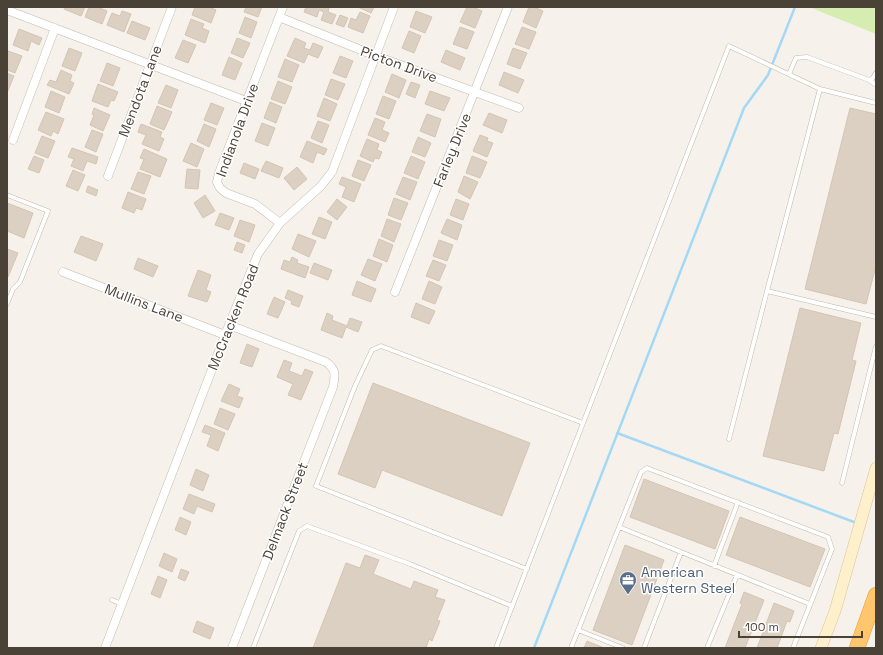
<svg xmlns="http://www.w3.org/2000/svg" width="883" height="655" viewBox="0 0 883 655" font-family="'Space Grotesk',sans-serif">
<rect width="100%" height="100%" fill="#f6f2eb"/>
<path fill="#d6edb1" d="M809,7H876V34Z"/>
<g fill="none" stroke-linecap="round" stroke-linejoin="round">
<path stroke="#a4d9f6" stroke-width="2.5" d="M617,433L854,522
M534,648L744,108L768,75L795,7"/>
</g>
<path fill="#dcd0c2" stroke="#d5c5b1" d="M65,7H85L81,16L64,9Z
M89,7H98L107,11L102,24L85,17Z
M195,7H209L216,10L211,23L192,15Z
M246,7H262L258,17L244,12Z
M306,7H326L329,8L328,12L336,15L332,24L321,20L324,12L319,10L317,17L304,12Z
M358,7H374L371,13Z
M467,7H473L482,11L475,28L460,22Z
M529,7H534L543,11L536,28L523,22Z
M122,11L131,14L124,32L107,25L112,13L120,16Z
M416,11L432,17L425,33L410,27Z
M360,12L370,16L363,33L348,27L351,18L356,20Z
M340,15L348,18L344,27L336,24Z
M245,17L257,22L251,38L239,33Z
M191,19L204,24L202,28L209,31L205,43L185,35Z
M132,21L150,28L145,40L127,33Z
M460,27L474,32L467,49L453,44Z
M522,27L536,32L529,49L515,44Z
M19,29L42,38L39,45L31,41L28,51L13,45Z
M409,31L421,36L414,53L402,48Z
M237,38L250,43L243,58L231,53Z
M295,38L306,43L304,48L310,50L313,43L323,47L318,58L308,54L304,63L287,56Z
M183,40L196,45L188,63L175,58Z
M69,48L82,53L75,71L62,66Z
M513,48L527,53L520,69L507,64Z
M446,50L465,58L460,70L441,62Z
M8,51L22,56L15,73L7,70Z
M340,56L353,61L346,78L333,73Z
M229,57L242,63L235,80L222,75Z
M285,59L299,65L292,82L278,77Z
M107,63L120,68L113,86L100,81Z
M61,70L72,75L70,81L74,83L69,94L47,85L50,80L56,82Z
M504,72L524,80L518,93L499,85Z
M7,73L14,76L7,93Z
M392,74L406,80L399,98L385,92Z
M331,79L345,84L338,100L325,95Z
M278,81L292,87L285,104L271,99Z
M411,82L420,85L415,98L406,94Z
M98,84L118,92L114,101L111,100L108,107L92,101Z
M166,85L178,90L171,108L158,103Z
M51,91L65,97L59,113L45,107Z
M430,91L450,98L444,111L425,104Z
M383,96L396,101L389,119L376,114Z
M324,98L337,104L330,121L317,116Z
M270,102L282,107L276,123L264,118Z
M211,103L224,108L217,125L204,120Z
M157,106L172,112L164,130L150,124Z
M94,108L110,115L103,131L90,125L94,115L92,114Z
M850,108L876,114V266L866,304L805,289Z
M46,112L64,119L58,134L53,131L51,136L38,130Z
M489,113L507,120L502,133L483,125Z
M427,114L441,119L435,137L420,131Z
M375,118L385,122L382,130L389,133L385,142L368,135Z
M318,121L329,125L322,143L311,138Z
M262,123L275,128L268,146L255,141Z
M141,124L162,132L160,137L164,139L159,151L142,144L146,135L138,132Z
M204,124L216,129L209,147L197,141Z
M92,130L103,134L96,152L85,147Z
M480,135L488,138L487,141L493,143L487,157L473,151Z
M42,136L55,141L48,158L35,153Z
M418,137L431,143L425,157L412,152Z
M367,139L379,144L377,150L382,152L379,159L375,158L373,162L360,156Z
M307,141L327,149L324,155L317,152L313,163L300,157Z
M191,143L204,149L197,167L183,161Z
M72,148L98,157L96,164L87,161L83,171L71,166L74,159L68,157Z
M144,149L167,159L160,177L140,169L144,159L140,158Z
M34,156L44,160L39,173L28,169Z
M411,156L425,162L418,179L404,173Z
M472,156L487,162L480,178L466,173Z
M358,160L371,165L364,181L352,176Z
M266,161L283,168L279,178L261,171Z
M244,163L259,169L255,179L240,173Z
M297,167L307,179L294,190L284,178Z
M187,169L200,170L198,189L185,188Z
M73,170L85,175L78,191L66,186Z
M138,172L151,176L144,194L131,189Z
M464,176L478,182L470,199L458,192Z
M342,177L361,184L354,202L342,197L346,187L339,184Z
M403,177L417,182L410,200L396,194Z
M88,186L98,190L96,196L86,192Z
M128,192L146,199L142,210L136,208L134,213L122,208Z
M205,195L215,211L203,218L194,203Z
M394,198L408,203L401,220L388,215Z
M337,199L347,207L337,220L327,212Z
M456,199L469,204L463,220L450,215Z
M7,203L33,213L24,238L7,231Z
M220,213L234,218L229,230L215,225Z
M319,217L332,222L325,239L312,234Z
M387,219L401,224L394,242L381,236Z
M447,219L462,225L457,240L441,233Z
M240,220L255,225L249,242L234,236Z
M298,234L316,241L309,257L292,249Z
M81,236L103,244L96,261L74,252Z
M379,239L393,245L387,262L373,256Z
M439,240L453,245L447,261L433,256Z
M237,242L245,245L242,253L234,250Z
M7,249L18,253L8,277H7Z
M292,257L298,260L297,263L309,267L305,278L281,269L284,260L290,262Z
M138,258L158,266L153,277L134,269Z
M368,259L382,264L375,281L361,275Z
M433,260L446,265L439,281L426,276Z
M314,263L332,270L328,280L310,273Z
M198,270L211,275L206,290L211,292L207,302L188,296Z
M357,281L376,289L371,302L352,295Z
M429,281L442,287L435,304L422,299Z
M288,290L303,296L299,307L291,304L292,301L285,298Z
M274,297L285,302L278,318L267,314Z
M416,303L435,311L429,324L411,317Z
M800,308L861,323L852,360L856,361L838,434L834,433L824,471L763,456Z
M327,313L333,316L332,320L347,326L350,318L362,322L358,332L346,327L342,338L321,330Z
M247,344L259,349L252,367L240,363Z
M284,360L292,363L289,371L302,376L305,369L313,372L301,400L288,395L293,384L277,377Z
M373,383L530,443L502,516L382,470L375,488L338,474Z
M229,384L240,389L237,396L243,398L239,408L221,401Z
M220,408L235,414L228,430L214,424Z
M205,425L225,433L218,451L207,446L211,435L202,432Z
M196,469L209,475L203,491L190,485Z
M644,479L729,511L715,549L630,517Z
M189,494L215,504L212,512L197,506L194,514L183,509Z
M180,517L191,522L186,535L175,530Z
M740,517L825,549L810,587L726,555Z
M625,545L664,560L632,645L593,630Z
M164,553L177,559L172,572L159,566Z
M365,555L379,560L373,574L411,589L414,581L438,590L435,597L445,600L437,620L440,621L432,641L429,639L426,648H313L346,563L360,568Z
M181,569L189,572L185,581L178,578Z
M158,576L167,580L160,598L151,594Z
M744,592L764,600L745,648H725L742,604L740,603Z
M774,603L794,611L790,622L787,621L777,648H757Z
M197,621L214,628L210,639L193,632Z
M587,641L604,648H584Z"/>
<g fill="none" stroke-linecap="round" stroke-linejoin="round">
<defs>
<path id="service" d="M789,74L796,58L807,57L869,80L872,79L876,73
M869,80L876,85
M820,89L767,291L876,317
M7,195L48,211L20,282L13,289L7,304
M729,439L767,291
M842,483L876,346
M619,527L810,604
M714,566L738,502
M527,569L316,486L355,386L372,350L381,346L583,423
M112,600L122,604
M578,630L623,648
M253,648L299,531L307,526L410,564L512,606
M496,648L729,46L820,89L876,103
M571,648L641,472L647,468L828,537L832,549L793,648
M644,648L681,552
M707,648L737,575"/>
<path id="minor" d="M7,10L246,101
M279,17L376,56L519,108
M13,140L55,28
M108,176L172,7
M280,223L255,204L226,193L220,188L217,182L219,173L283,7
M63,272L225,335
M395,292L508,7
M229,325L326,362C337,370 335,376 333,387L232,648
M105,648L229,325L258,254L280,223L321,186L332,172L394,7"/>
<path id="secondary" d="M821,648L835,611L876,468"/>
<path id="motorway" d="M857,648L876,595"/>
</defs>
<use href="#service" stroke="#c3b9ac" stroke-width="5"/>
<use href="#minor" stroke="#c3b9ac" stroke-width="9"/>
<use href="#secondary" stroke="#dac497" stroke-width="12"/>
<use href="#motorway" stroke="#ea9b31" stroke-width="16"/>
<use href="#service" stroke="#fff" stroke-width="4"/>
<use href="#minor" stroke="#fff" stroke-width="8"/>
<use href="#secondary" stroke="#fff0cc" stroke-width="11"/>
<use href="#motorway" stroke="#ffc66d" stroke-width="15"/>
</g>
<defs>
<symbol id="office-pin" viewBox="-11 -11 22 30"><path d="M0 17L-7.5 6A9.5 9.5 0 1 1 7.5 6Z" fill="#5c6f8a" stroke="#fff"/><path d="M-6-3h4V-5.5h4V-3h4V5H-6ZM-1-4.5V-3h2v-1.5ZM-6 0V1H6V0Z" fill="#fff"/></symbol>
</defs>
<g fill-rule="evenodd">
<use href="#office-pin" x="618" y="570" width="20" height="27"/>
</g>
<g text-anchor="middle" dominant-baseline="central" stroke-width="3" stroke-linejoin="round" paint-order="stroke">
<g font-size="14" fill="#4b4237" stroke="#fff">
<text transform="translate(399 64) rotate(20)">Picton Drive</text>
<text transform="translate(140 91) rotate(-69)">Mendota Lane</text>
<text transform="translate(237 130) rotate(-70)">Indianola Drive</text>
<text transform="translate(452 150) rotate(-68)">Farley Drive</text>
<text transform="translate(144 303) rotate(21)">Mullins Lane</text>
<text transform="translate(233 317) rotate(-68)">McCracken Road</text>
<text transform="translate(285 511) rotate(-69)">Delmack Street</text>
</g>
<g font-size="14" fill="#4e5e75" stroke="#fff" text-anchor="start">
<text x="641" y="572">American<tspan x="641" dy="16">Western Steel</tspan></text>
</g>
</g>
<rect width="883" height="655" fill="none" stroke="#4b4237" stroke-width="16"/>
<path d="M739 631v6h123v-6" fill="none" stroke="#4b4237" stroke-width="2"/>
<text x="745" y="631" font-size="12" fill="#4b4237" stroke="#ffffff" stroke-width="3" paint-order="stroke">100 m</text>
</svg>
